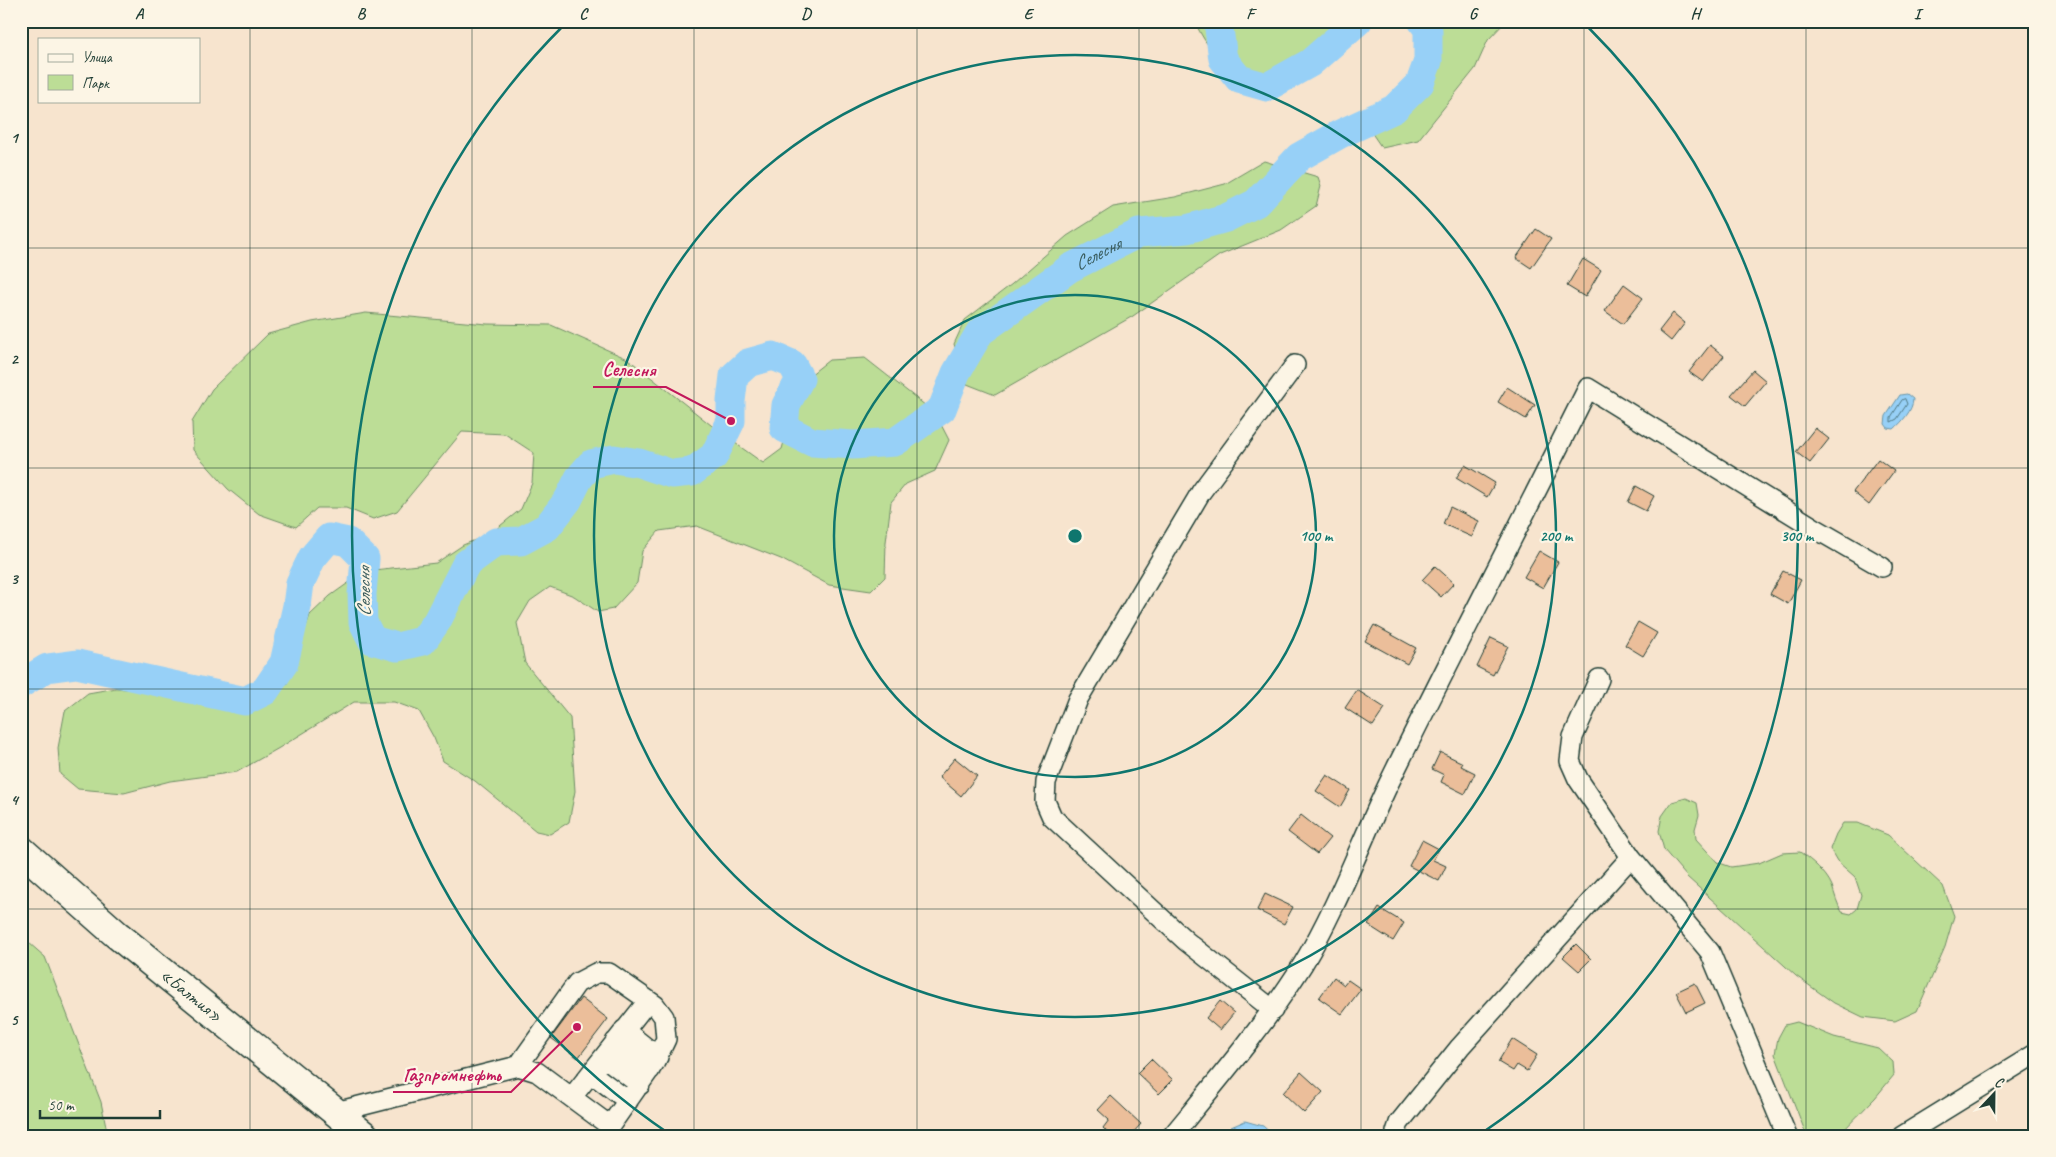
<svg xmlns="http://www.w3.org/2000/svg" width="2056" height="1157" viewBox="0 0 2056 1157" font-family="Caveat,sans-serif">
<rect width="100%" height="100%" fill="#f7e4ce"/>
<filter id="ink" filterUnits="userSpaceOnUse"><feTurbulence type="fractalNoise" baseFrequency=".02" numOctaves="2"/><feDisplacementMap in="SourceGraphic" scale="10" xChannelSelector="R" yChannelSelector="G"/><feConvolveMatrix kernelMatrix="1 2 1 2 8 2 1 2 1" color-interpolation-filters="sRGB"/></filter>
<g filter="url(#ink)">
<path fill="#bcdd96" stroke="#6e8d65" d="M1195,21H1358L1310,63L1267,87C1258,84 1248,83 1240,79C1226,73 1200,37 1195,21Z
M1422,21H1506L1488,40L1475,69L1418,140L1382,148L1369,129L1394,109L1420,83L1428,61V29Z
M1264,161L1318,177L1321,186L1316,206L1281,230L1220,255L1133,316L995,395L967,384L954,344L965,320L1012,284L1067,236L1113,207L1175,197L1225,184Z
M366,313L487,324L551,325L628,359L721,433L763,463L782,449L800,383L829,360L865,358L935,413L949,440L935,471L906,484L891,502L886,542L885,577L871,591L829,585L781,559L697,526L659,531L642,551L637,583L613,609L598,612L574,596L550,587L530,601L517,623L525,663L570,718L575,791L569,822L550,834L536,831L475,781L443,761L434,738L419,711L394,702H354L279,748L237,772L170,781L124,793L78,789L60,774L58,748L65,711L88,693L116,688L165,693L249,711L267,704L287,684L310,615L330,596L365,571L436,563L463,545L490,534L521,509L532,483L534,453L505,434L462,432L397,511L373,519L346,508H317L296,527L259,514L228,489L193,450L192,422L212,389L268,334L312,322Z
M1686,798L1697,803L1699,815L1695,829L1696,839L1717,862L1731,867L1759,863L1782,853L1800,852C1812,861 1826,872 1832,886C1835,895 1837,904 1842,912L1851,914L1857,909L1861,895L1855,877L1837,861L1830,849L1836,834L1843,823H1858L1888,835L1943,886L1954,916L1945,947L1917,1011L1895,1021L1863,1017L1834,1003L1796,976L1687,877L1664,850L1659,831L1662,816L1672,802Z
M21,936L45,957L101,1102L108,1136L21,1135Z
M1797,1022L1834,1037L1878,1048L1893,1062L1894,1075L1875,1098L1838,1136L1806,1134L1775,1054L1778,1038L1785,1025Z"/>
<path fill="#97d0f7" stroke="#6795a9" d="M1907,394L1913,399C1913,410 1902,422 1894,429L1888,428L1885,424L1886,416L1900,395Z
M1245,1121L1263,1126L1274,1136H1225L1231,1127Z"/>
<g fill="none" stroke-linecap="round" stroke-linejoin="round">
<path stroke="#4f7882" stroke-width="1" d="M1905,399L1907,404L1897,419L1891,422V417L1902,400Z"/>
<g stroke="#97d0f7" stroke-width="29">
<path d="M1218,21L1223,59L1239,79L1267,87L1310,63L1358,21"/>
<path id="s1" d="M21,684L47,668L77,664L245,701L265,691L284,663L297,606L300,583L312,558L329,538L348,542L365,559L362,594L363,622L372,640L397,647L423,641L437,621L466,564L496,542L521,541L547,527L568,500L579,478L591,464L614,459L639,463L672,474L692,472L714,456L731,421V401L734,376L748,363L773,356L792,364L800,379L786,405L784,428L812,442L853,445L895,442L942,409L956,373L980,332L1070,268L1139,233L1187,229L1226,218L1256,203L1299,157L1340,134L1394,109L1420,83L1428,61V29L1422,21"/>
</g>
</g>
<path fill="#ebbe9a" stroke="#1f3d34" d="M1536,229L1551,239L1531,268L1516,258Z
M1583,259L1601,270L1585,297L1567,286Z
M1624,284L1643,298L1623,324L1605,311Z
M1673,313L1685,323L1671,341L1659,331Z
M1710,345L1724,356L1703,382L1689,372Z
M1753,370L1766,381L1745,406L1731,395Z
M1507,387L1535,405L1526,419L1498,402Z
M1815,428L1829,439L1810,463L1796,452Z
M1878,459L1894,471L1869,505L1853,492Z
M1465,465L1495,483L1487,497L1456,478Z
M1636,486L1654,496L1646,511L1628,502Z
M1450,507L1479,521L1472,537L1443,524Z
M1539,551L1558,562L1543,588L1524,577Z
M1435,566L1454,583L1441,597L1422,580Z
M1783,571L1801,580L1788,604L1770,594Z
M1638,622L1657,633L1643,656L1625,645Z
M1374,625L1416,648L1407,664L1365,641Z
M1491,638L1508,646L1493,675L1477,667Z
M1357,690L1385,708L1373,726L1345,708Z
M1440,752L1463,763L1461,766L1475,773L1465,794L1441,782L1444,775L1432,769Z
M955,758L977,776L961,796L939,777Z
M1327,775L1350,790L1340,807L1316,791Z
M1301,815L1330,838L1317,854L1288,832Z
M1422,840L1439,849L1433,860L1446,866L1439,881L1409,866Z
M1265,894L1293,907L1284,924L1257,910Z
M1379,908L1404,923L1393,941L1368,925Z
M1576,944L1591,959L1579,971L1563,957Z
M1334,977L1344,985L1348,980L1361,989L1342,1014L1319,998Z
M1695,983L1705,1003L1686,1012L1676,992Z
M581,998L608,1019L578,1058L551,1038Z
M1220,1001L1234,1013L1220,1030L1206,1018Z
M1512,1039L1537,1055L1527,1071L1517,1065L1513,1071L1498,1062Z
M1151,1059L1173,1080L1159,1094L1137,1073Z
M1301,1072L1323,1092L1304,1113L1283,1093Z
M1111,1096L1141,1124L1130,1136H1111L1103,1128L1109,1120L1098,1110Z"/>
<g fill="none" stroke-linecap="round" stroke-linejoin="round">
<defs>
<path id="minor" d="M1599,679L1573,737L1570,761L1578,779L1631,857L1710,952L1787,1136
M1273,1010L1186,941L1052,817L1045,801L1046,782L1078,699L1201,492L1295,365
M624,1030L658,1057
M615,1042L650,1070
M604,1057L640,1085
M518,1066L577,983L596,973H609L655,1005L664,1017L666,1039L655,1062L610,1126
M591,1073L628,1101
M572,1097L648,1001
M336,1112L518,1066L537,1072L610,1126V1136
M1172,1136C1218,1080 1264,1026 1303,964C1337,908 1360,844 1388,785C1453,652 1522,521 1588,388L1816,529L1882,567
M1398,1136L1396,1132L1399,1123L1460,1047L1631,857
M1902,1136L2035,1054"/>
<g id="highway">
<path id="s2" d="M21,850L116,934L365,1136"/>
</g>
</defs>
<use href="#minor" stroke="#1f3d34" stroke-width="22"/>
<use href="#highway" stroke="#1f3d34" stroke-width="31"/>
<use href="#minor" stroke="#fcf5e5" stroke-width="19"/>
<use href="#highway" stroke="#fcf5e5" stroke-width="28"/>
</g>
</g>
<path fill="none" stroke="#1f3d34" stroke-width="1" stroke-opacity="0.55" d="M250,21V1136M472,21V1136M694,21V1136M917,21V1136M1139,21V1136M1361,21V1136M1584,21V1136M1806,21V1136M21,248H2035M21,468H2035M21,689H2035M21,909H2035"/>
<g fill="none" stroke="#0f766e" stroke-width="2.5">
<circle cx="1075" cy="536" r="241"/>
<circle cx="1075" cy="536" r="481"/>
<path d="M671 1135A722 722 0 0 1 564 25M1586 25A722 722 0 0 1 1479 1135"/>
</g>
<g text-anchor="middle" dominant-baseline="central" stroke-width="4.5" stroke-linejoin="round" paint-order="stroke">
<g font-size="18" fill="#1f3d34" stroke="#fcf5e5">
<text stroke="none"><textPath href="#s2" startOffset="224">«Балтия»</textPath></text>
</g>
<g font-size="19" font-style="italic" fill="#375a5b" stroke="#fcf5e5">
<text stroke="none"><textPath href="#s1" startOffset="1611">Селесня</textPath></text>
<text transform="translate(364 592) rotate(-90)">Селесня</text>
</g>
</g>
<circle cx="1075" cy="536" r="8" fill="#0f766e" stroke="#fcf5e5" stroke-width="2.5"/>
<g font-size="15" text-anchor="middle" font-weight="bold" fill="#0f766e" stroke="#fcf5e5" stroke-width="4.5" stroke-linejoin="round" paint-order="stroke">
<text x="1316" y="541">100 m</text>
<text x="1556" y="541">200 m</text>
<text x="1797" y="541">300 m</text>
</g>
<path fill="none" stroke="#c2185b" stroke-width="2" d="M731 421L666 387H593M577 1027L511 1092H393"/>
<g fill="#c2185b" stroke="#fcf5e5" stroke-width="2">
<circle cx="731" cy="421" r="5"/>
<circle cx="577" cy="1027" r="5"/>
</g>
<g font-size="19" text-anchor="middle" font-weight="bold" fill="#c2185b" stroke="#fcf5e5" stroke-width="4.5" stroke-linejoin="round" paint-order="stroke">
<text x="629" y="376">Селесня</text>
<text x="452" y="1081">Газпромнефть</text>
</g>
<rect width="2056" height="1157" fill="none" stroke="#fcf5e5" stroke-width="55"/>
<rect x="38" y="38" width="162" height="65" fill="#fcf5e5" stroke="#a4ab9e"/>
<rect x="48" y="54" width="25" height="8" fill="#fcf5e5" stroke="#a4ab9e"/>
<text x="82" y="62" font-size="15" fill="#1f3d34">Улица</text>
<rect x="48" y="75" width="25" height="15" fill="#bcdd96" stroke="#a4ab9e"/>
<text x="82" y="88" font-size="15" fill="#1f3d34">Парк</text>
<g transform="translate(1994 1094) rotate(22)" stroke="#fcf5e5" stroke-width="4" paint-order="stroke">
<path d="M0-4L9 19L0 12L-9 19Z" fill="#1f3d34"/>
<text y="-8" font-size="14" font-weight="bold" text-anchor="middle" fill="#1f3d34">С</text>
</g>
<path d="M40 1110v8h120v-8" fill="none" stroke="#1f3d34" stroke-width="2.5"/>
<text x="48" y="1110" font-size="15" fill="#1f3d34" stroke="#fcf5e5" stroke-width="4" paint-order="stroke">50 m</text>
<rect x="28" y="28" width="2000" height="1102" fill="none" stroke="#1f3d34" stroke-width="2"/>
<g font-size="16" text-anchor="middle" font-weight="bold" fill="#1f3d34">
<text x="139" y="19">A</text>
<text x="361" y="19">B</text>
<text x="583" y="19">C</text>
<text x="806" y="19">D</text>
<text x="1028" y="19">E</text>
<text x="1250" y="19">F</text>
<text x="1473" y="19">G</text>
<text x="1695" y="19">H</text>
<text x="1917" y="19">I</text>
<text x="14" y="143">1</text>
<text x="14" y="364">2</text>
<text x="14" y="584">3</text>
<text x="14" y="805">4</text>
<text x="14" y="1025">5</text>
</g>
</svg>
